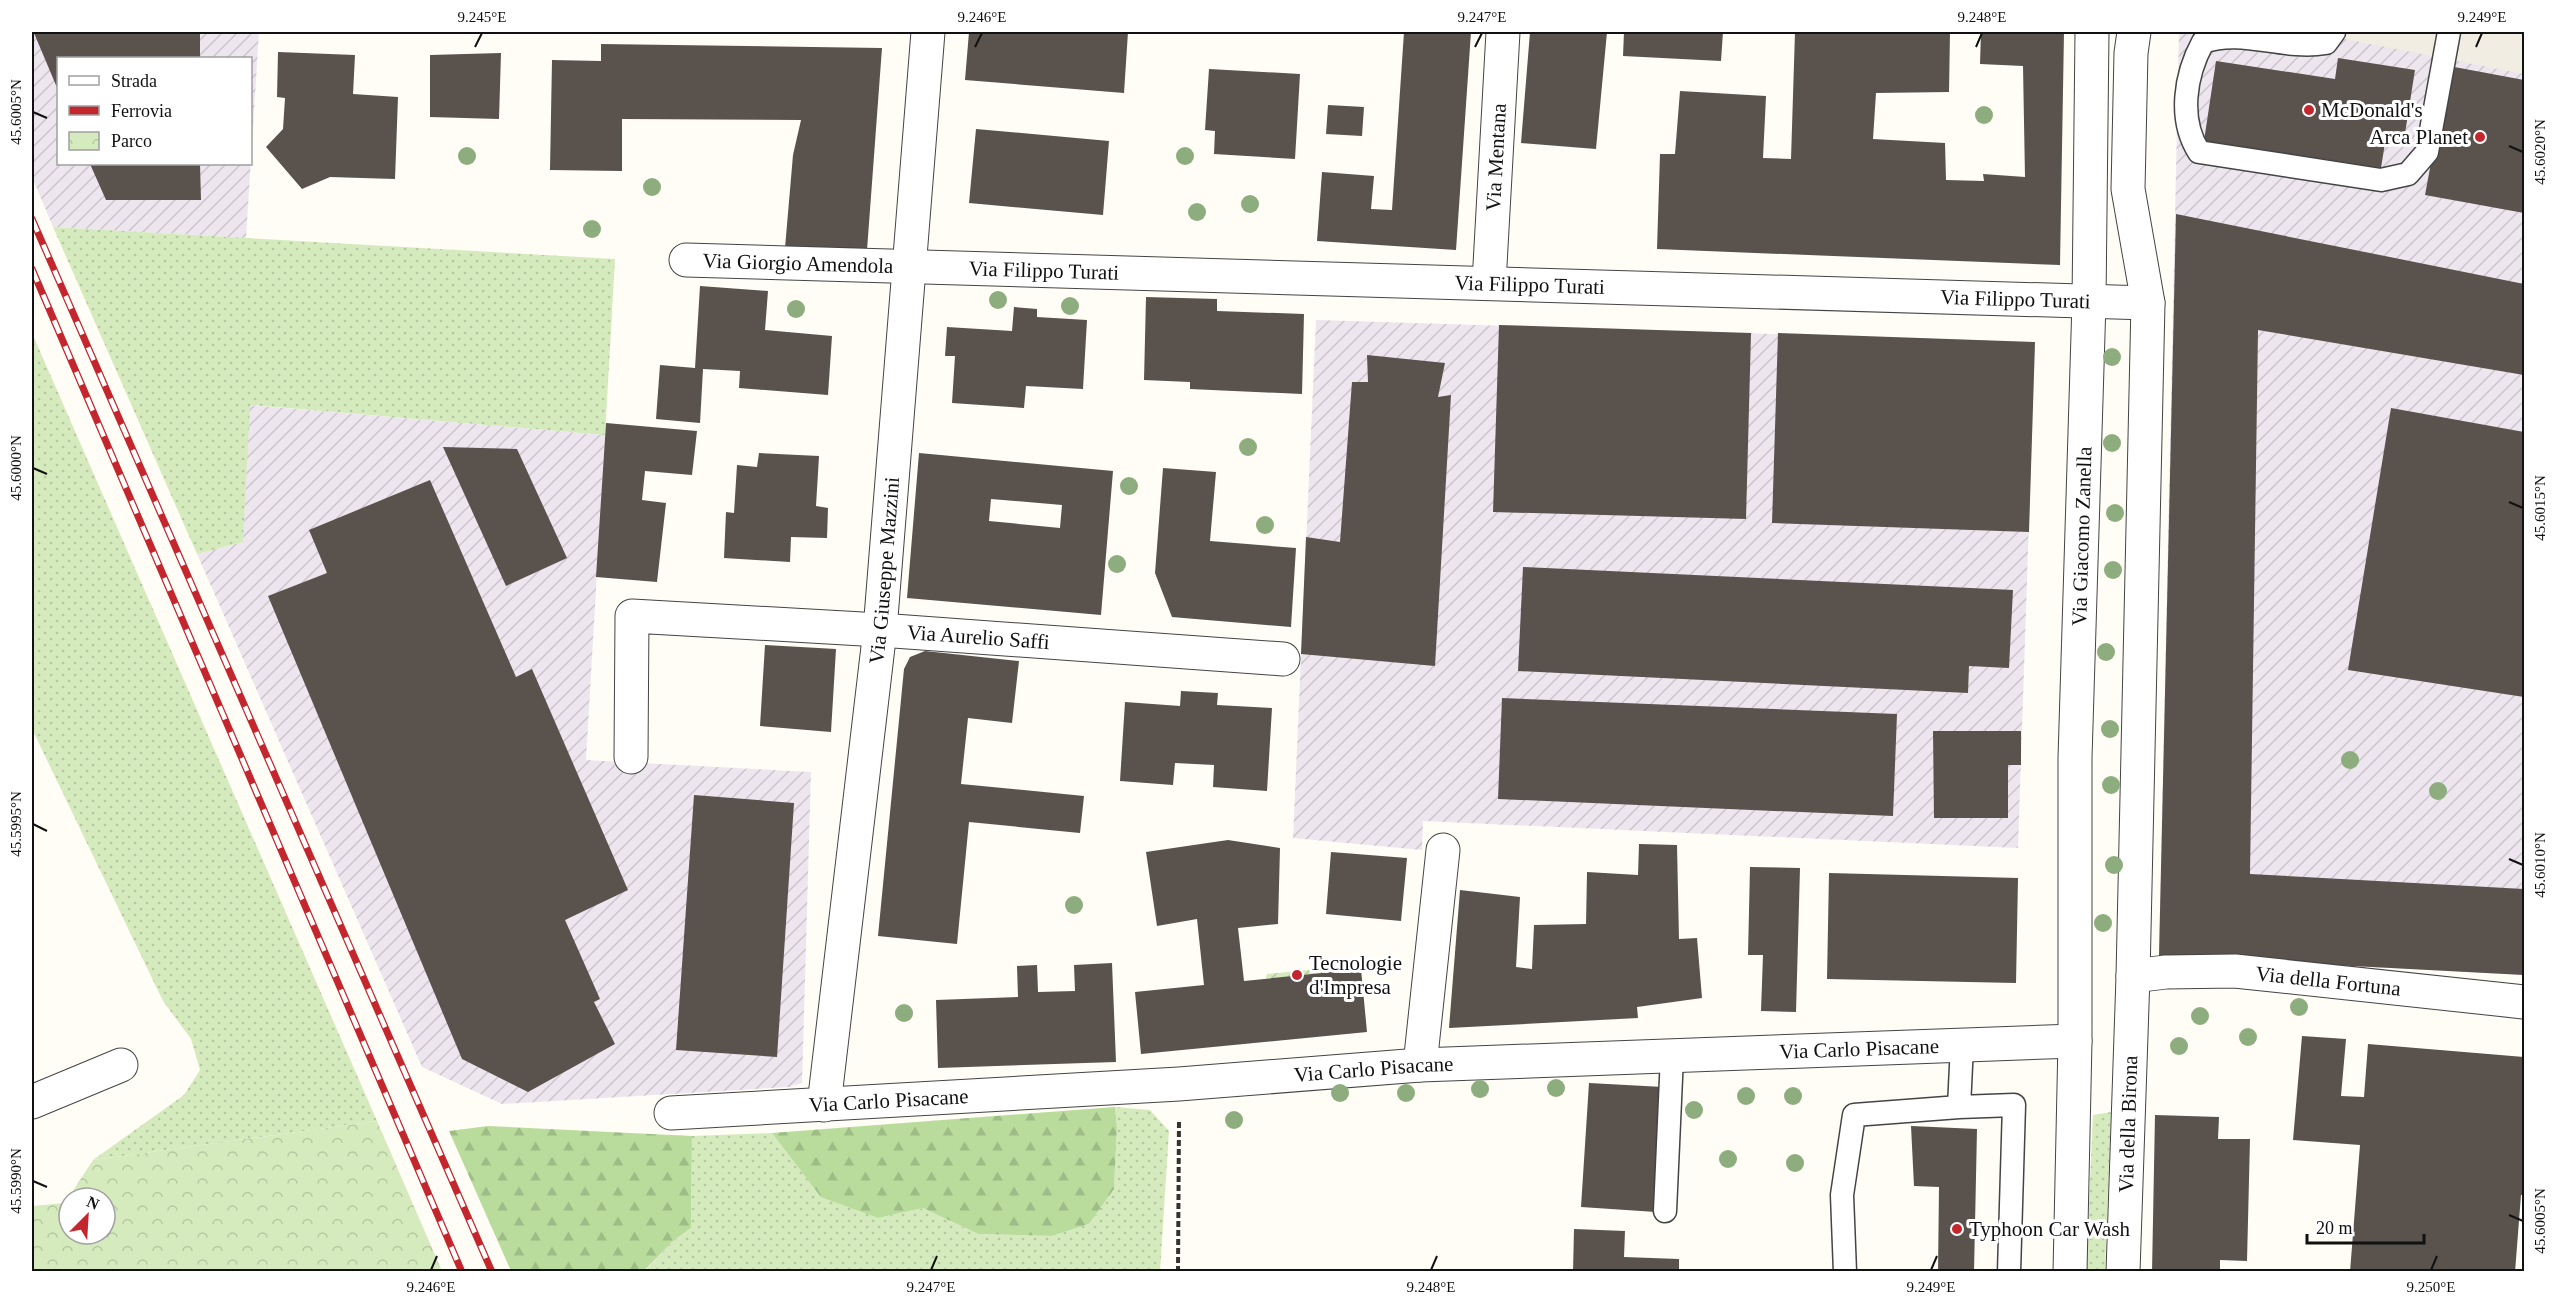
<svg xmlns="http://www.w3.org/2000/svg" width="2556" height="1303" viewBox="0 0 2556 1303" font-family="Georgia,serif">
<defs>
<pattern id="industrial-furrows" width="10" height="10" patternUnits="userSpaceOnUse" patternTransform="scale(1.5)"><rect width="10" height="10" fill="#eee6ef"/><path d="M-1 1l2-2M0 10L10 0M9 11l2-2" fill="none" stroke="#cbc4cc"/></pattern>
<pattern id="grass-dots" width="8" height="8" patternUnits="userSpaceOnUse" patternTransform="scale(1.5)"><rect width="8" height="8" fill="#d5ebbd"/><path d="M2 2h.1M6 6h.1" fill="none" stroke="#b6c8a1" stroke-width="1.8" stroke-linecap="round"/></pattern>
<pattern id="forest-firs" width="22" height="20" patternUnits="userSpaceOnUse" patternTransform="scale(1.5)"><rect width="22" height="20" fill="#b9dc9c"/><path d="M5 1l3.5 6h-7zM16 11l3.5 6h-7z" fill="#9ebc85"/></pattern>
<pattern id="park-crowns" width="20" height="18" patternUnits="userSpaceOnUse" patternTransform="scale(1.5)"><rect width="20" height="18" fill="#d5ebbd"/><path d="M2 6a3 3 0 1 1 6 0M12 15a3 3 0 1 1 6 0" fill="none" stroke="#b6c8a1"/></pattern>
<pattern id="garden-furrows" width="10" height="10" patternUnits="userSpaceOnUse" patternTransform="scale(1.5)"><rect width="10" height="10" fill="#d5ebbd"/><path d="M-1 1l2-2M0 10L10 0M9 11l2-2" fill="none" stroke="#b6c8a1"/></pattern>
</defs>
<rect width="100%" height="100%" fill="#fffdf5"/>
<path fill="url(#industrial-furrows)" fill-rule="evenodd" d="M32,32H259L246,238L53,227L32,177ZM58,58H250V164H58Z
M2179,32H2524V975L2159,956Z
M1316,320L2035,342L2018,848L1423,821L1422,850L1293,838Z
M249,405L605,435L586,760L811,772L802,1083L789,1087L502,1104L422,1067L197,554L243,542Z"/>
<path fill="url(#grass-dots)" d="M53,227L615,259L605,435L250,405L243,542L197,554Z
M32,333L377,1121L93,1160L184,1095L200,1070L191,1039L163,1001L32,729Z
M1115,1107L1150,1110L1169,1131L1160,1271L644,1272L673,1241L691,1228L692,1136L772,1133L821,1196L878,1218L923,1208L978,1234L1052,1236L1089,1224L1114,1189L1117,1127Z
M2111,1112L2105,1271L2086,1272L2093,1115Z"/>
<path fill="url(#forest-firs)" d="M1115,1107L1117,1127L1114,1189L1089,1224L1052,1236L978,1234L923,1208L878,1218L821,1197L772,1133Z
M488,1126L692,1136L691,1228L673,1241L644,1271H511L449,1131Z"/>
<path fill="url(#park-crowns)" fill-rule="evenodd" d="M377,1121L442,1271H32V1206L65,1203L93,1160ZM69,1198H105V1234H69Z"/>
<path fill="url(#garden-furrows)" d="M1358,965L1361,969L1266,979L1267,974Z"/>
<path fill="#f1ede2" d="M2309,32H2524V74Z"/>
<path fill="#5a524d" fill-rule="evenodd" d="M969,32H1128L1124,93L965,80Z
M1404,32H1471L1456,250L1317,241L1322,172L1374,176L1371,209L1392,210Z
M1530,32H1607L1596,149L1521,143Z
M1624,32H1723L1721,61L1623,56Z
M1795,32H1950L1949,92L1876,93L1873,139L1945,143L1946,180L1984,181L1983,174L2025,177L2023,66L1980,64L1981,32H2064L2060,265L1657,249L1660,154H1675L1680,91L1766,96L1763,158L1791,159Z
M34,33H200V58H58V90Z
M601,44L882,48L867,250L785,248L793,155L801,120L622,119V171L550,170L552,60L601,61Z
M278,52L355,55L353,94L398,97L395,179L330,177L302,189L266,147L283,129L285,98L277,97Z
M501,53L499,119L430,117V55Z
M2338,58L2415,70L2403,146L2385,143L2381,168L2204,141L2216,61L2335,79Z
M2449,66L2524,80V213L2425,195Z
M1209,69L1300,74L1295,159L1214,154L1215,131L1205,130Z
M1328,105L1364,107L1362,136L1326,134Z
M976,129L1109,141L1103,215L969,203Z
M90,164H200L201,200H106Z
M2176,214L2524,284V375L2258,330L2250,874L2524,889V975L2159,956Z
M700,286L768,291L765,330L832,336L828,395L739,388L740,371L703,369L700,423L656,419L660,365L695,368Z
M1146,297L1217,299V311L1304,314L1302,394L1190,389V382L1144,380Z
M1014,307L1037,309V317L1087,320L1083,389L1026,386L1024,408L952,403L955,356H945L947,327L1012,331Z
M1499,325L1751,333L1746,519L1493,512Z
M1778,333L2035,342L2029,532L1772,523Z
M1367,355L1445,363L1438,397L1451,395L1435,666L1301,654L1306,537L1340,542L1352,382H1368Z
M2391,408L2524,432V697L2348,670Z
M606,423L697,431L692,475L645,471L642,500L666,503L657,582L596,577Z
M443,447L517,449L567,558L506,586Z
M759,453L819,456L816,506L828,508L827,538L791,537L790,562L724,558L726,512L734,513L737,465L757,467Z
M919,453L1113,471L1101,615L907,598ZM991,499L1062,505L1060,528L989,521Z
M1163,468L1216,472L1210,541L1296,548L1291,627L1172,617L1155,573Z
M430,480L516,677L532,669L628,890L565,920L600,999L594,1002L615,1044L528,1092L462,1059L268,596L327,573L309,530Z
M1523,567L2013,590L2009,668L1969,666L1968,693L1518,671Z
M765,645L836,649L831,732L760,726Z
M925,651L1019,661L1012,723L968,718L961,784L1084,796L1080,833L969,822L957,944L878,936L904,669L910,657Z
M1181,691L1218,693L1217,705L1272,708L1267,791L1213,787L1214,765L1175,763L1173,785L1120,781L1125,702L1180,706Z
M1502,698L1897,714L1893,816L1498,799Z
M1933,731H2021V765H2008V818H1934Z
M694,795L794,803L777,1057L676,1050Z
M1228,840L1280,848L1278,924L1238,928L1244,981L1361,969L1367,1032L1141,1054L1135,992L1204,985L1197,919L1157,926L1146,852Z
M1639,844L1677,845L1679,939L1697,938L1702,998L1637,1007L1638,1018L1449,1028L1460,890L1520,897L1516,967L1532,969L1534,925L1586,924L1587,872L1638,875Z
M1331,852L1407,858L1401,921L1326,914Z
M1750,867L1800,868L1796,1012L1761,1011L1763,955H1748Z
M1829,873L2018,878L2016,983L1827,979Z
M1112,963L1116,1062L938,1068L936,1000L1018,997L1017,966L1037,965L1038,992L1075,991L1074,965Z
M2302,1036L2346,1039L2341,1096L2364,1097L2368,1044L2524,1057V1195H2521L2515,1272H2350L2360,1145L2293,1140Z
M1589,1083L1663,1087L1656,1212L1581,1207Z
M2155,1115L2219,1117L2218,1139H2250L2247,1261L2220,1260V1272H2152Z
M1911,1126L1977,1129L1974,1272H1938L1939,1187L1914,1186Z
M1574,1229L1625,1231L1624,1257L1679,1259V1272H1573Z"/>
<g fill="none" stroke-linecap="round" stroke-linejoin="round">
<defs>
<path id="service" d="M2334,32L2326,43C2281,50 2243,28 2203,42C2185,75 2178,119 2199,152L2381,180L2408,174L2427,152L2449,32
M1962,1045L1959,1107L2014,1105L2009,1272
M1665,1211L1672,1056
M1845,1272L1842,1195L1854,1115L1959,1107"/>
<g id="minor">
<path id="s1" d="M686,260L2148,303"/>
<path id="s2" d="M1489,283L1503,32"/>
<path id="s3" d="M631,757L632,616L880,630L1283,659"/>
<path id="s4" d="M2133,976L2166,972L2235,971L2524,1002"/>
<path d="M1420,1065L1443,850"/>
<path d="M32,1102L121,1065"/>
<path id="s5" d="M824,1105L880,630L928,32"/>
<path id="s6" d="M671,1113L1179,1084L1420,1065L2075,1041"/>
</g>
<g id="tertiary">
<path id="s7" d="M2070,1272L2075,1041V758L2089,302L2092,32"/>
<path id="s8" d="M2123,1272L2133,976L2148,303L2128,189L2131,53L2134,32"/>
</g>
</defs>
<use href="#service" stroke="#444" stroke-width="25"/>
<use href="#minor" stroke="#444" stroke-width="35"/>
<use href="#tertiary" stroke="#444" stroke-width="35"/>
<path stroke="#333" stroke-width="4" stroke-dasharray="6 3" stroke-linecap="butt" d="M1178,1272L1179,1119"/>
<use href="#service" stroke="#fff" stroke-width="22"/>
<use href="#minor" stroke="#fff" stroke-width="33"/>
<use href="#tertiary" stroke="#fff" stroke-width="33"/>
<defs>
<path id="rail" d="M32,219L492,1272
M32,269L462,1272"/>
</defs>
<use href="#rail" stroke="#c4262e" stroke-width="7"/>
<use href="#rail" stroke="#fff" stroke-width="4.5" stroke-dasharray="14" stroke-linecap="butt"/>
</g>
<g fill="#8dad7f">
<circle cx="1984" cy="115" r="9"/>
<circle cx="467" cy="156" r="9"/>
<circle cx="1185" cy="156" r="9"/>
<circle cx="652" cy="187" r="9"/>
<circle cx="1250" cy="204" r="9"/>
<circle cx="1197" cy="212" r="9"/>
<circle cx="592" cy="229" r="9"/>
<circle cx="998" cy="300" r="9"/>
<circle cx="1070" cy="306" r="9"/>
<circle cx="796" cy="309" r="9"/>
<circle cx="2112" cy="357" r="9"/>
<circle cx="2112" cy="443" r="9"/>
<circle cx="1248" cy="447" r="9"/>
<circle cx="1129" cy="486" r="9"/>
<circle cx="2115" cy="513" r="9"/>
<circle cx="1265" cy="525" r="9"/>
<circle cx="1117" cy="564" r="9"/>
<circle cx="2113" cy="570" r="9"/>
<circle cx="2106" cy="652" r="9"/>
<circle cx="2110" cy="729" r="9"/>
<circle cx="2350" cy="760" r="9"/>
<circle cx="2111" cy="785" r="9"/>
<circle cx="2438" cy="791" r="9"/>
<circle cx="2114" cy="865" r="9"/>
<circle cx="1074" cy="905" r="9"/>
<circle cx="2103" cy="923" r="9"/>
<circle cx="2299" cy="1007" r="9"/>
<circle cx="904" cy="1013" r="9"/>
<circle cx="2200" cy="1016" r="9"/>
<circle cx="2248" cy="1037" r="9"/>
<circle cx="2179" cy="1046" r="9"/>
<circle cx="1556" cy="1088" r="9"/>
<circle cx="1480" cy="1089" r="9"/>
<circle cx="1340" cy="1093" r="9"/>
<circle cx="1406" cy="1093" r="9"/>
<circle cx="1746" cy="1096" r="9"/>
<circle cx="1793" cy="1096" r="9"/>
<circle cx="1694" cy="1110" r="9"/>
<circle cx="1234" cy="1120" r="9"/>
<circle cx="1728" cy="1159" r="9"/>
<circle cx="1795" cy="1163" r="9"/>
</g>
<path fill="none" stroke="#111" stroke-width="2" d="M475,47L482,33M975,47L982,33M1475,47L1482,33M1976,47L1982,33M2476,47L2482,33M33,112L47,118M2509,146L2523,152M33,468L47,474M2509,502L2523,508M33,824L47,831M2509,859L2523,865M33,1181L47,1187M2509,1215L2523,1221M431,1270L437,1256M931,1270L937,1256M1431,1270L1437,1256M1931,1270L1937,1256M2431,1270L2437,1256"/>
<g fill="#c4262e" stroke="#fff" stroke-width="2">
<circle cx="2309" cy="110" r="6"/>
<circle cx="2480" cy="137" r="6"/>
<circle cx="1297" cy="975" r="6"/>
<circle cx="1957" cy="1229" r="6"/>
</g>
<g text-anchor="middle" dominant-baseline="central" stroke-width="6" stroke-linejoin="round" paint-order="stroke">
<g font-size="21" fill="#111" stroke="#fff" text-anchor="start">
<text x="2321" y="110">McDonald's</text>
<text x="2468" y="137" text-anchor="end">Arca Planet</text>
<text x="1309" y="963">Tecnologie<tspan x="1309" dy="24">d'Impresa</tspan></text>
<text x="1969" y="1229">Typhoon Car Wash</text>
</g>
<g font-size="21" fill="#111" stroke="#fff">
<text stroke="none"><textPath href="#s2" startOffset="126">Via Mentana</textPath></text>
<text stroke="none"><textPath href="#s1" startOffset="112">Via Giorgio Amendola</textPath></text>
<text stroke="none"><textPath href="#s1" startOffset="358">Via Filippo Turati</textPath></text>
<text stroke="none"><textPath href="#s1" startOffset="844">Via Filippo Turati</textPath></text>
<text stroke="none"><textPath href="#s1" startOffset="1330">Via Filippo Turati</textPath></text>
<text stroke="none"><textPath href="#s7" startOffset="736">Via Giacomo Zanella</textPath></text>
<text stroke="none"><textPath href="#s5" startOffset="538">Via Giuseppe Mazzini</textPath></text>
<text stroke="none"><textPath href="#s3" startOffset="488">Via Aurelio Saffi</textPath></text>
<text stroke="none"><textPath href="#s4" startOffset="196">Via della Fortuna</textPath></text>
<text stroke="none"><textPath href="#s6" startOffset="1190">Via Carlo Pisacane</textPath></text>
<text stroke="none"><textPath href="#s6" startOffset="704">Via Carlo Pisacane</textPath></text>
<text stroke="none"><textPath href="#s6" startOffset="218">Via Carlo Pisacane</textPath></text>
<text stroke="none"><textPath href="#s8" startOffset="148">Via della Birona</textPath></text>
</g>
</g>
<rect width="2556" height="1303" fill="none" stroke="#ffffff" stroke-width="66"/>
<rect x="57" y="57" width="195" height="108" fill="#ffffff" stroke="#a0a0a0" stroke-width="1.5"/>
<rect x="69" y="76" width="30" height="9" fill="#ffffff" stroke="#a0a0a0" stroke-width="1.5"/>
<text x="111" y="87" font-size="18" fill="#111111">Strada</text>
<rect x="69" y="106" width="30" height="9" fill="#c4262e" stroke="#a0a0a0" stroke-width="1.5"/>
<text x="111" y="117" font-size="18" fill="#111111">Ferrovia</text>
<rect x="69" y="132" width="30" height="18" fill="url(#park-crowns)" stroke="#a0a0a0" stroke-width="1.5"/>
<text x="111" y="147" font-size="18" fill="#111111">Parco</text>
<g transform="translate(87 1216) rotate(24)"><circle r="28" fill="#ffffff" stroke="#a0a0a0" stroke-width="1.5"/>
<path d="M0-4.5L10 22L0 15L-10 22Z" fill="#c4262e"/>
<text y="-9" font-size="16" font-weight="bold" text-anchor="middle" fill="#111111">N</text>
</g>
<path d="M2307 1234v9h117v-9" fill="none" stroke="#111111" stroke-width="3"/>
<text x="2316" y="1234" font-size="18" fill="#111111" stroke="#ffffff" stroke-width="4.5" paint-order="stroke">20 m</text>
<rect x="33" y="33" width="2490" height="1237" fill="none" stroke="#111" stroke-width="2"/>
<g font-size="15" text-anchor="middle" fill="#111">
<text x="482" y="22">9.245°E</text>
<text x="982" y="22">9.246°E</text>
<text x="1482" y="22">9.247°E</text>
<text x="1982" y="22">9.248°E</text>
<text x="2482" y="22">9.249°E</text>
<text transform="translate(16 112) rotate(-90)" y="5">45.6005°N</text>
<text transform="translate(2540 152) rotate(-90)" y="5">45.6020°N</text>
<text transform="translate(16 468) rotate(-90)" y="5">45.6000°N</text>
<text transform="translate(2540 508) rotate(-90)" y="5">45.6015°N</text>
<text transform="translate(16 824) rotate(-90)" y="5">45.5995°N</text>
<text transform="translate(2540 865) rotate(-90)" y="5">45.6010°N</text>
<text transform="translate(16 1181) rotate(-90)" y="5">45.5990°N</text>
<text transform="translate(2540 1221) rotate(-90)" y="5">45.6005°N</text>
<text x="431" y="1292">9.246°E</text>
<text x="931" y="1292">9.247°E</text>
<text x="1431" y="1292">9.248°E</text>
<text x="1931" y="1292">9.249°E</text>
<text x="2431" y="1292">9.250°E</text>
</g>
</svg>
